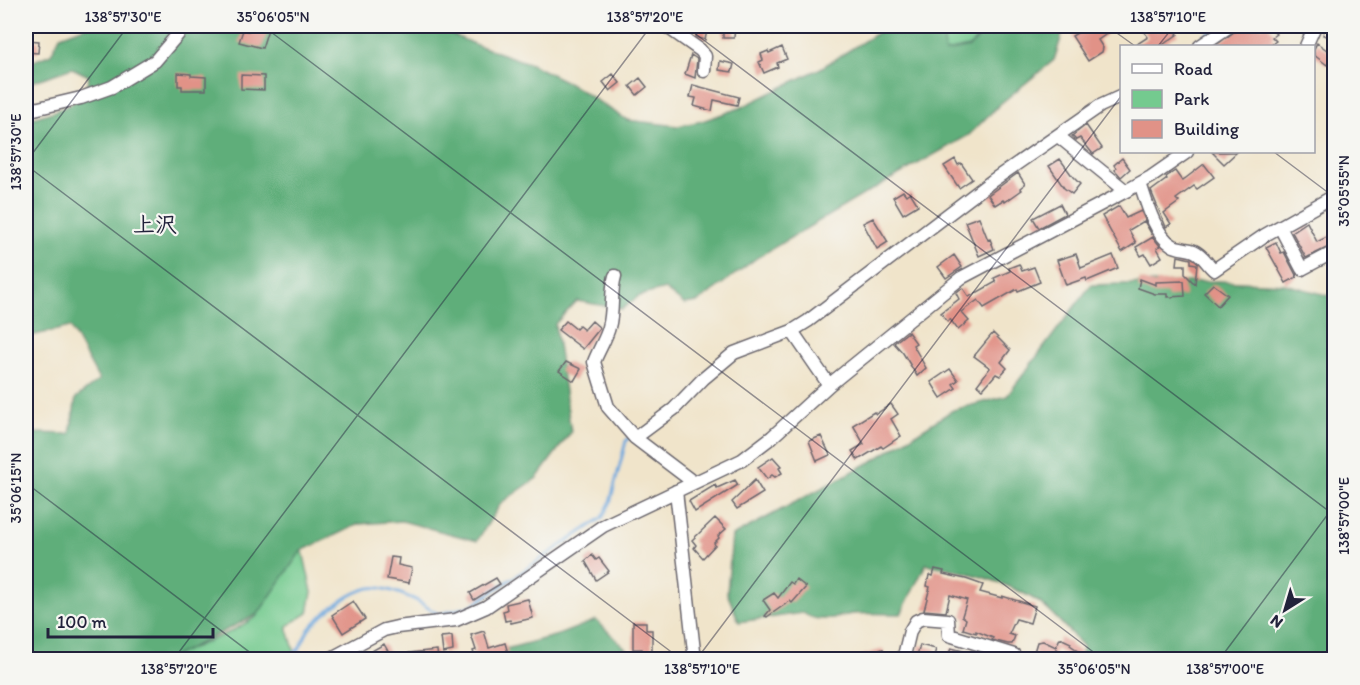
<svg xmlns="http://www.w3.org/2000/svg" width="1360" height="685" viewBox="0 0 1360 685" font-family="Itim,'Klee One',sans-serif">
<rect width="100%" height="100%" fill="#f6f6f2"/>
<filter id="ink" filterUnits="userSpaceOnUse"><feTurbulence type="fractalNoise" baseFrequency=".0167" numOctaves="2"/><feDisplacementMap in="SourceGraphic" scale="12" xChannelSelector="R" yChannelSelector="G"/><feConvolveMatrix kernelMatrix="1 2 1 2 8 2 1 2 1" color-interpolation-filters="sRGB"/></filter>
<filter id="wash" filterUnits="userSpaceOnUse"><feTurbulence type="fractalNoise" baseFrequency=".008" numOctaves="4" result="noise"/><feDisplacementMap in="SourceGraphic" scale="24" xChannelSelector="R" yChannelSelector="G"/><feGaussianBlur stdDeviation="1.35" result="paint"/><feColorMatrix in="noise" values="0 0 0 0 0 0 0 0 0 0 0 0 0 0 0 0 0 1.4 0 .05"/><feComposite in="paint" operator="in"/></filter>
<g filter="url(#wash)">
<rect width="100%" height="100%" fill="#f0e4ca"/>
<path fill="#74ca8f" stroke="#4b7665" stroke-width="1.5" d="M944,26H990L969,47L944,53Z
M302,547L312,592L308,613L287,626L296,657L294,659L165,660L232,631L256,617Z"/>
<path fill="#5fae7a" stroke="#40685a" stroke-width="1.5" d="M87,26H433L474,44L531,64L569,83L627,120L678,126L702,121L740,108L821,68L888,26H943L945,52L969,47L992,26H1070L1063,32L1054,60L1000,104L969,135L868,192L758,257L698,302L684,304L665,289L639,296L622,309L577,301L555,324L571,432L537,478L501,503L477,541L402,521L359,524L301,551L258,614L169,659H26V427L34,433L70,434L76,398L99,380L70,327L26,337V120C53,111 83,109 89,76L72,68L26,84V62L29,63L51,54L60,36Z
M1218,281L1285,284L1334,297V659H1078L1084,647C1071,634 1051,610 1037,601C1003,580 964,571 926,564L901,614C886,614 869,613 853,614C835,616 820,625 803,613L739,622L727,593L732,536L876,459L953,410L1007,396L1091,285Z
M596,620L637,659L491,660L502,650L558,635Z"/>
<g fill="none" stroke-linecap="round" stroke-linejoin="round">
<path stroke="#6da7dd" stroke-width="3" d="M1203,37L1219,26
M1190,46L1198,41
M1099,100L1122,89
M242,660C260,650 276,662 292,655C301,652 304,635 310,628C323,613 358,584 380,588C391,590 402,594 411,598C422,602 429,610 439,614L471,606L602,518L610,503L626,441L630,437"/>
</g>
<g id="blocks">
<path fill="#e19287" d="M249,26H269L262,48L239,42L243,30L248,31Z
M698,26H708L705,40L696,37Z
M723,26H735L734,38H723Z
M1088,26H1118L1098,40L1103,48L1102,52L1088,61L1072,36Z
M1140,26H1154L1157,31L1165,26H1172L1178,34L1161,46H1134L1148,37Z
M1242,26H1268L1276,34L1272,37L1276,41L1269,46H1215Z
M1325,26H1335V38L1323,35Z
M26,40L39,41L38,53L26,52Z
M1317,43L1334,55L1327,65L1314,55V49Z
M782,47L787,59L777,63L778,67L764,73L759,62L763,60L761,54L768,51L769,53Z
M691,55L697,59L695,78L685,74Z
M720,61L734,64L732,72L719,70Z
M178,73L191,74V76L206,77V90H182V86H178Z
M613,74L620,83L610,91L603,82Z
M241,75L264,76V90L241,89Z
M640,78L647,87L637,95L630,86Z
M693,85L739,97L737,105L714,100L712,111L694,106L696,98L690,97Z
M1086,125L1102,148L1093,154L1080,138L1076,140L1072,136Z
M1212,152H1237L1224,164Z
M1122,158L1130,169L1121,177L1115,170L1116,168L1114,165Z
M955,159L958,165L961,163L972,179L959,188L944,166Z
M1060,159L1073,177L1080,184L1072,194L1064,188L1049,166Z
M1204,164L1214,177L1197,189L1194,186L1176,199L1179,202L1164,213L1171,224L1166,227L1151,191L1167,179L1166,177L1175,171L1182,181Z
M1018,173L1025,184L1020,188L1022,190L1005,202L1003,200L995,205L988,195Z
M903,191L906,195L910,192L918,205L903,214L893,197Z
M1060,204L1065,214L1039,228L1033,218Z
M1119,206L1126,218L1141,211L1152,235L1144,221L1129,230L1136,243L1122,252L1102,216Z
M979,217L988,240L990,239L994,249L979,256L965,222Z
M873,218L888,242L877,249L863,223Z
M1307,222L1317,242L1335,233V244L1306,258L1292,232Z
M1153,237L1160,246L1157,248L1162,257L1151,264L1145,254L1141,256L1136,247Z
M1276,242L1281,253L1284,252L1297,277L1286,283L1266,247Z
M1076,254L1081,268L1113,255L1118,268L1087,281L1086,278L1066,285L1057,260Z
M954,255L962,267L946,278L938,267Z
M1178,256L1191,259V263L1197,264L1195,284L1185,274V265H1177Z
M1019,264L1022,271L1034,267L1040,282L1018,291L1017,289L984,308L978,300L961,312L969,321L958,330L950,319L948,322L941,313L959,299L956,293L959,290L963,288L969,297L996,282L994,278L1010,271L1009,268Z
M1140,279L1156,285V282L1184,281L1185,296L1168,297V294H1155L1138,288Z
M1213,284L1228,295L1218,306L1204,293Z
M566,321L576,329L579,326L584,330L592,321L600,328L583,349L558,330Z
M908,332L916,343L913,345L926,368L917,376L903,353L894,343Z
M993,333L1010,350L1001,362L1007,368L1000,376L996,374L983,389L977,385L990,368L974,356Z
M566,362L581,369L574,381L559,371Z
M950,369L958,380L953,384L956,388L941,398L931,382Z
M891,404L898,414L891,419L901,436L883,448L881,446L858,460L852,451L864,444L853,425L874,412L876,414Z
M821,436L830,455L817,461L809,441Z
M773,457L781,466L779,468L782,473L775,477L772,475L767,479L758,467Z
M735,480L738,485L695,512L689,501L715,485L717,488Z
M755,480L763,493L737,509L732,502Z
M715,518L726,529L718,536L719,538L714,543L715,545L703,558L694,548L696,545L692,540Z
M592,555L596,560L599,558L609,571L596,580L585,561Z
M391,557L399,558L398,565L412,568L409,583L387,579Z
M935,569L944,571L943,574L966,579L983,585L980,592L1002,598V596L1035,606L1030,623L1016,619L1009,634L1015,636L1012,644H1008L992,640L993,638L976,631V633L963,629L966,619L962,616L967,600L950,595L946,612L924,610L930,587L927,586L929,575L933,576Z
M496,578L500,584L474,600L470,593Z
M796,579L806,587L792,603L790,601L767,617L765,616L770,610L763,600L774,593L778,598L790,582L793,584Z
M528,599L533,618L511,623L510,620L505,621L503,611L507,610L506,604Z
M353,601L365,619L343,633L332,615Z
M633,622H646V630H652V660H644L642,649H633Z
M484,631L489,648L505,643L508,653L483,660H476L473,651L476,650L471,635Z
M452,636L453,651L443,653L441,637Z
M1060,638L1071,643L1070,645L1080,652L1074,659L1056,649L1052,660H1045L1036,655L1034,652L1037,642L1043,641L1056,647Z
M384,644L389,653L378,660H356Z
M920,645L936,649L933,660H919V657L917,656Z
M951,648L967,652L965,660H947Z
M883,649L886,660H857V657Z
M437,650L438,660H409V653Z"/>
</g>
</g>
<g filter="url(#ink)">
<use href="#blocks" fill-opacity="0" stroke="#6a666d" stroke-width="1.5"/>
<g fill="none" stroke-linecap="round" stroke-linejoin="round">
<defs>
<path id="service" d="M1329,255L1334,266"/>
<path id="minor" d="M666,26L700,50L705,56L704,71
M1200,46L1230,26
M1306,46L1315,26
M26,111L81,98L112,87L155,61L185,26
M1058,136L1126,191
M1140,183C1146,201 1155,235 1172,245C1178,249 1187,248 1194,251C1203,255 1207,264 1214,270L1265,235L1334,196
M1280,227L1302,269L1334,252
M615,276C610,293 614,310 609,327C607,337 598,351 594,362L608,407L635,438L693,482
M792,331L829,385
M635,438L674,409L703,379L734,353L792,331L808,321L992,181L1100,106L1122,96
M676,491L695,660
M328,660L384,630L397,627L456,620L486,607L603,526L742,460L772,437L829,385L961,278L1126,191L1151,177L1187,152
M903,660L910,631L916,621L923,618L948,620L949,635L1014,655L1016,660"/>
</defs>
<use href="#service" stroke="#6a666d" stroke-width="9"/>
<use href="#minor" stroke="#6a666d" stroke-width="15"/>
<use href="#service" stroke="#fff" stroke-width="6"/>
<use href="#minor" stroke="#fff" stroke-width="12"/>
</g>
</g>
<path fill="none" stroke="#22223b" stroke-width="1.5" stroke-opacity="0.45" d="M263,26L1104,660M685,26L1334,515M1107,26L1135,46M1158,46L1174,26M1274,152L1334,197M26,162L128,26M26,165L682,660M26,483L260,660M173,660L651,26M696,660L1122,95M1219,660L1334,506"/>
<g text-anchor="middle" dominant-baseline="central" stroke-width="4.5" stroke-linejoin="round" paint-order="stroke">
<g font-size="22" font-weight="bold" fill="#22223b" stroke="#f6f6f2">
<text x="155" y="224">上沢</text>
</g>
</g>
<rect width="1360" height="685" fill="none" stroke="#f6f6f2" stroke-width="66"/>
<rect x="1120" y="45" width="195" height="108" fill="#f6f6f2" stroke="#a1a1a9" stroke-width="1.5"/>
<rect x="1132" y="64" width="30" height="9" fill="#ffffff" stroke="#a1a1a9" stroke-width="1.5"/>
<text x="1174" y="75" font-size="18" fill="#22223b">Road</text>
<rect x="1132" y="90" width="30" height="18" fill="#74ca8f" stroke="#a1a1a9" stroke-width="1.5"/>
<text x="1174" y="105" font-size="18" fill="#22223b">Park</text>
<rect x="1132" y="120" width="30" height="18" fill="#e19287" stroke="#a1a1a9" stroke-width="1.5"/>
<text x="1174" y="135" font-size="18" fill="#22223b">Building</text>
<g transform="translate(1285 610) rotate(217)" stroke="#f6f6f2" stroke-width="4.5" paint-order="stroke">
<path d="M0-4.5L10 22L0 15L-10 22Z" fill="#22223b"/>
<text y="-9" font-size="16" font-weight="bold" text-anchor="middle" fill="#22223b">N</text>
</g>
<path d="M48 628v9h165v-9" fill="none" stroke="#22223b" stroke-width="3"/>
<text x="57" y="628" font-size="18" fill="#22223b" stroke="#f6f6f2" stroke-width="4.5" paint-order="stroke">100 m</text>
<rect x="33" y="33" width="1294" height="619" fill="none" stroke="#22223b" stroke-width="2"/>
<g font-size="15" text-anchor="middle" fill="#22223b">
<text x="123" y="22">138°57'30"E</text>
<text x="273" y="22">35°06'05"N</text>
<text x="645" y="22">138°57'20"E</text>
<text x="1168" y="22">138°57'10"E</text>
<text transform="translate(16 152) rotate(-90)" y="5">138°57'30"E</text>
<text transform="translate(1344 191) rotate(-90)" y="5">35°05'55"N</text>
<text transform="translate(16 488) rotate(-90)" y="5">35°06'15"N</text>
<text transform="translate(1344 516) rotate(-90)" y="5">138°57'00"E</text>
<text x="179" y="674">138°57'20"E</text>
<text x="702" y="674">138°57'10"E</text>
<text x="1094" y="674">35°06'05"N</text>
<text x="1225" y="674">138°57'00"E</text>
</g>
</svg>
